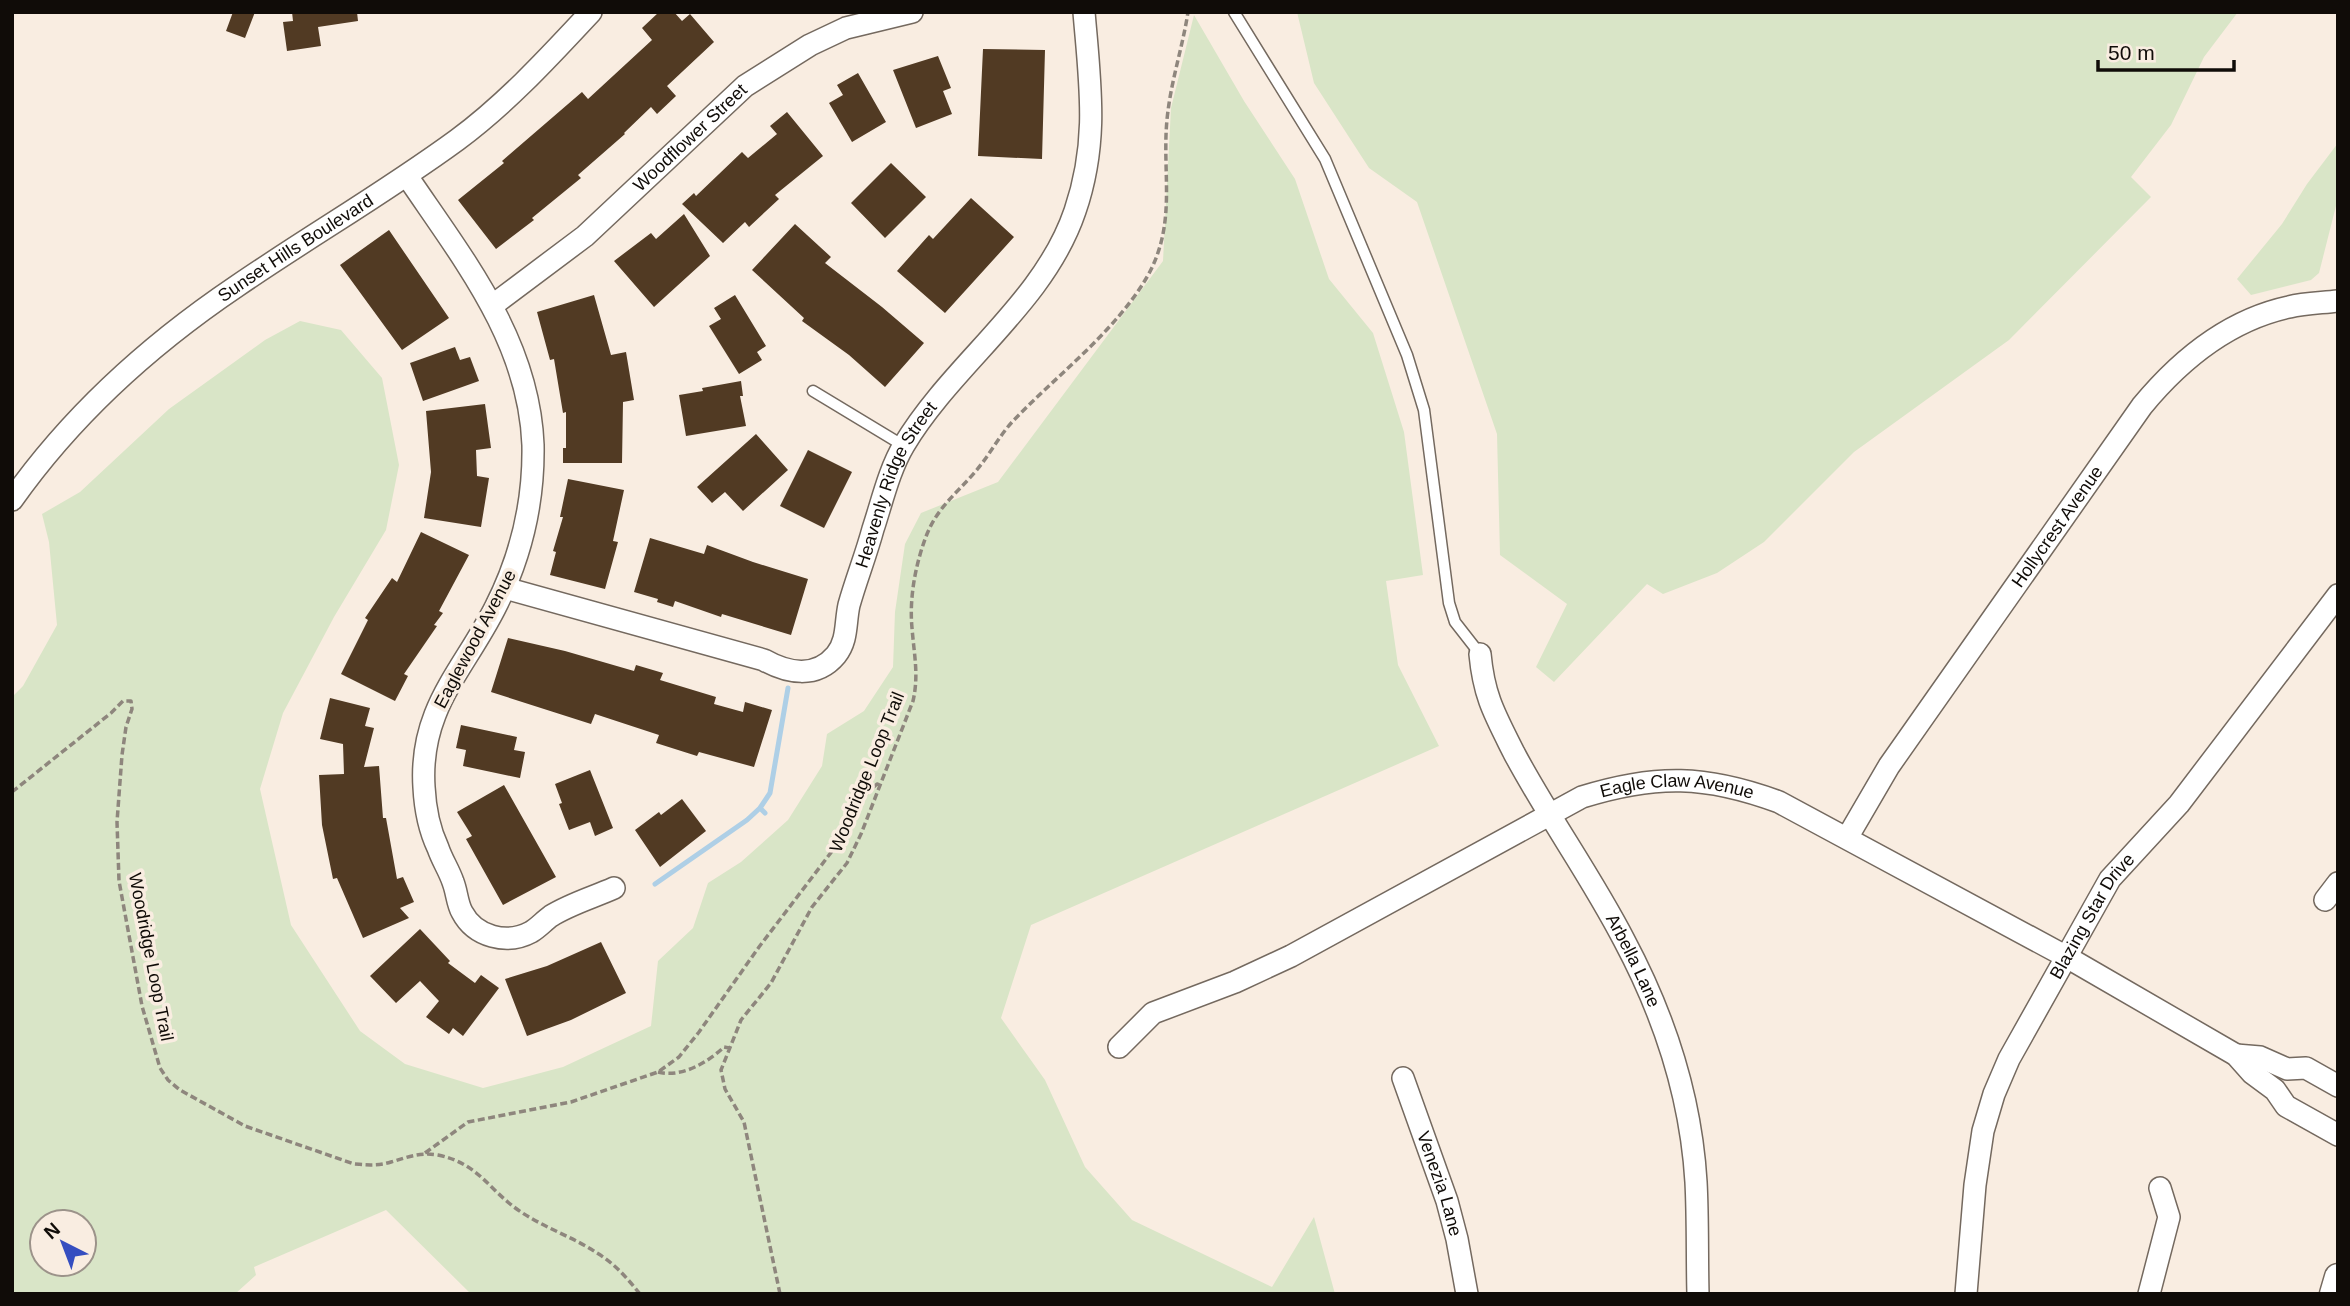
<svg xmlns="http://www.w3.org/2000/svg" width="2350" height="1306" viewBox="0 0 2350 1306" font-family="Helvetica,sans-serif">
<rect width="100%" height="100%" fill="#f9ede1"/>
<path fill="#d9e5c7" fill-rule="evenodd" d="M1297,12H2238L2204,57L2171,125L2131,177L2151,197L2009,340L1854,452L1764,542L1717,573L1663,594L1647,584L1554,682L1536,667L1567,604L1500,555L1497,434L1417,202L1369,168L1314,83Z
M1194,15L1244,101L1295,179L1329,279L1373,333L1404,432L1423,575L1386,581L1398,665L1439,746L1031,925L1001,1018L1045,1080L1085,1167L1132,1220L1272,1287L1314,1217L1335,1294H471L386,1210L254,1267L256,1275L235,1294H12V697L23,686L57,625L49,542L42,514L80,492L169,409L265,340L300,321L341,330L382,378L399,465L386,530L334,617L283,713L260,789L291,925L360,1031L405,1064L483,1088L563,1067L651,1026L658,961L693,928L708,883L741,862L788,820L822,766L827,734L864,711L893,667L895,612L905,544L921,513L998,482L1163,261L1171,108ZM42,1222H84V1264H42Z
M2338,143V198L2319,273L2311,280L2251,295L2237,279L2282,224L2307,184Z"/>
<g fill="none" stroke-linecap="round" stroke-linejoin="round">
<path stroke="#aecfe6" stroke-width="5" d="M765,813L760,808L770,793L788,688
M655,884L747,820L760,808"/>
</g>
<path fill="#513a23" d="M233,12H255L245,38L226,31Z
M292,12H357L358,21L318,27L321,46L287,51L283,22L293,21Z
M659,12H674L682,21L690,14L714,42L667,86L676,96L657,114L651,107L624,133L625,134L578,175L581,178L532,218L534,220L496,249L458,200L504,163L502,161L582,92L588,99L652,40L642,28Z
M983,49L1045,50L1042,159L978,156Z
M938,56L951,88L943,91L952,114L916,128L893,70Z
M858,73L886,122L852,142L829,103L843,95L837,85Z
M787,112L823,156L775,195L779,199L749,227L745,222L723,243L682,204L694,193L696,196L742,152L748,158L777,134L770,126Z
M891,163L926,197L885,238L851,203Z
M971,198L1014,237L945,313L897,271L929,235L933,239Z
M684,214L710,256L654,307L614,261L651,233L656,239Z
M795,224L831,257L825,263L882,307L924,343L885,387L849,355L802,321L804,318L752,270Z
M389,230L449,318L402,350L340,265Z
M594,295L611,355L626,352L634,400L623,402L622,463H563V448H566V412L563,413L554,359L550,360L537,312Z
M735,295L766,346L757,352L762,360L739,374L709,326L721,319L714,308Z
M455,347L460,360L470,357L479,381L423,401L410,363Z
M741,381L743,396H740L746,426L686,436L679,395L703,391L702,388Z
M485,404L491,448L476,450L477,476L489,478L481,527L424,518L431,472L426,411Z
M756,434L788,470L743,511L725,492L712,503L697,487Z
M808,450L852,472L824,528L780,506Z
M568,479L624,490L613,541L618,542L605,589L550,575L556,552L553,551L563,517H560Z
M421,532L469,555L439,611L443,613L434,625L437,626L404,674L408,676L395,701L341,674L368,620L365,618L392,578L397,582Z
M650,538L704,554L707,545L753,562L808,579L791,635L722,614L721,617L675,601L673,607L657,602L658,599L634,592Z
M508,638L565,651L634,671L636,665L663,673L660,680L716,697L714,704L743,712L745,702L772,710L754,767L699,752L697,756L656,743L659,735L595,714L591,724L491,692Z
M330,698L370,708L365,726L374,728L364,767L379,766L383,818H386L397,879L403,877L414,902L400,908L409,918L363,938L337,878L333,879L322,825L319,775L344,774L343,744L320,739Z
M461,725L517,737L514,750L525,752L520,778L463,766L466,750L456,748Z
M590,770L613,828L595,836L590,822L569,830L559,804L562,803L555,784Z
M504,785L556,877L503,905L466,839L472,836L457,812Z
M682,799L706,831L660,867L635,830L659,812L661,815Z
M420,929L450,961L448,963L475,983L481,975L499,988L463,1036L453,1028L449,1034L426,1017L439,1001L420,981L396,1003L370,976Z
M601,942L626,993L571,1020L527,1036L505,979L547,966Z"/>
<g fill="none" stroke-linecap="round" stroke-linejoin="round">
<defs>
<path id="service" d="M1234,12L1325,159L1407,355L1424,410L1449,603L1455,622L1480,654
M813,391L904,446"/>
<g id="minor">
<path d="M407,176C463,259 529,340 533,445C534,502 521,557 495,608C463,671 419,709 424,787C425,807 429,829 438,848C442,860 449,870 453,882C457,892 457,903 462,912C475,937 507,945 531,932C538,928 544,921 551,916C570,904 594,897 614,888"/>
<path id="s1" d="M493,305L585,236L745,86L810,45L846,28L912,12"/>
<path id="s2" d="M12,500C72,415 151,344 237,286C310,236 386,192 457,140C507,103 549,57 591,12"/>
<path id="s3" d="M505,588L764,660C787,673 816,679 836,655C848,640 845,623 849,605C856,580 866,555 873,529C882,502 889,470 904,445C953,363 1044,303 1075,211C1099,141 1090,84 1084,12"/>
<path id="s4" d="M1480,654C1484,697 1495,715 1514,753C1548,817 1591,876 1624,940C1664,1015 1691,1098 1696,1182C1698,1219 1697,1257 1698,1294"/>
<path id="s5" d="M1847,838L1889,766L2142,406C2180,360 2229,320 2289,307C2305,303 2322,303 2338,301"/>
<path d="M2325,900L2338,883"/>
<path id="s6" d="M1119,1047L1153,1013L1235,982L1291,956L1582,797C1656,774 1706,775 1779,802L2065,956L2236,1055L2252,1073L2275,1090L2286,1106L2338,1135"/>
<path d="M2236,1055L2260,1057L2287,1069L2306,1068L2338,1086"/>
<path id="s7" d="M1403,1078L1447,1201L1457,1239L1467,1294"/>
<path id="s8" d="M1966,1294L1975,1185L1983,1131L1994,1094L2009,1059L2110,879L2179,804L2338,595"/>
<path d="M2149,1294L2169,1217L2160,1188"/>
</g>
<path id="tertiary" d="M2333,1294L2338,1277"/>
</defs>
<use href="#service" stroke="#74695f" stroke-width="13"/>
<use href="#minor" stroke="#74695f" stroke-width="24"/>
<use href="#tertiary" stroke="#74695f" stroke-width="29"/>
<path stroke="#8e867d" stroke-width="3.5" stroke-dasharray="7 3.5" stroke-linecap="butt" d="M12,792L111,713L123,701H131L132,709L126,727L122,755L117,822L119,881L142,1006L160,1068L168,1080L180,1090L245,1126L354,1164C367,1165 378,1166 391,1162C408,1157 420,1152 438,1155C480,1164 488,1190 521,1212C545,1228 573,1237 597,1253C614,1263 628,1279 640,1294
M658,1072C681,1078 707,1063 724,1047L729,1048
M425,1153L468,1122L571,1102L658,1072L679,1057L699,1032L759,947L839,842L864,796L877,784L880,785
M780,1294L744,1122L725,1089L721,1070L741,1020L771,983L812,907L847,863L861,834L913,701C919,675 914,654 912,628C909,597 916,562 927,534C938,507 957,493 975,472C989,456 999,436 1013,421C1057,375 1115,332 1147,277C1179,221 1160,169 1168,111C1172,78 1183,45 1188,12"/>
<use href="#service" stroke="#fff" stroke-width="10"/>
<use href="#minor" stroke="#fff" stroke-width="21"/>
<use href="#tertiary" stroke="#fff" stroke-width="26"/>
</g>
<g text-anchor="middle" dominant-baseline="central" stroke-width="7" stroke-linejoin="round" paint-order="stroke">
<g font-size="18" fill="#100c08" stroke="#f9ede1">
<text stroke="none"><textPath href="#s1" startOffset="259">Woodflower Street</textPath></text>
<text stroke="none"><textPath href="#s2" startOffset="382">Sunset Hills Boulevard</textPath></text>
<text stroke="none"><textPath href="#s3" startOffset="530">Heavenly Ridge Street</textPath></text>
<text stroke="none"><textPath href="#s5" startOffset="376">Hollycrest Avenue</textPath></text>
<text transform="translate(475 639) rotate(-62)">Eaglewood Avenue</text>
<text transform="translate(867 772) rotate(-68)">Woodridge Loop Trail</text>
<text stroke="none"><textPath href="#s6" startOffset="626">Eagle Claw Avenue</textPath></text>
<text stroke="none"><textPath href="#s8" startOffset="406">Blazing Star Drive</textPath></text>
<text transform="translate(151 957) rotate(79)">Woodridge Loop Trail</text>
<text stroke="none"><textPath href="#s4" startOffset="345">Arbella Lane</textPath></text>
<text stroke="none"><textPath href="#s7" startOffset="112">Venezia Lane</textPath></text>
</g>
</g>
<rect width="2350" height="1306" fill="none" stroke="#100c08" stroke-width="28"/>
<g transform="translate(63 1243) rotate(318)"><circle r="33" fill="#f9ede1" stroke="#9c938a" stroke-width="2"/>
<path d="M0-5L12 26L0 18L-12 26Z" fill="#354ec0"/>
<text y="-10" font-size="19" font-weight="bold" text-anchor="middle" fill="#100c08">N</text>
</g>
<path d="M2098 60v10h136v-10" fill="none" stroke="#100c08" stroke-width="3.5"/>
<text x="2108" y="60" font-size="21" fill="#100c08" stroke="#f9ede1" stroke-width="5" paint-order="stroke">50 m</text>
</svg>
